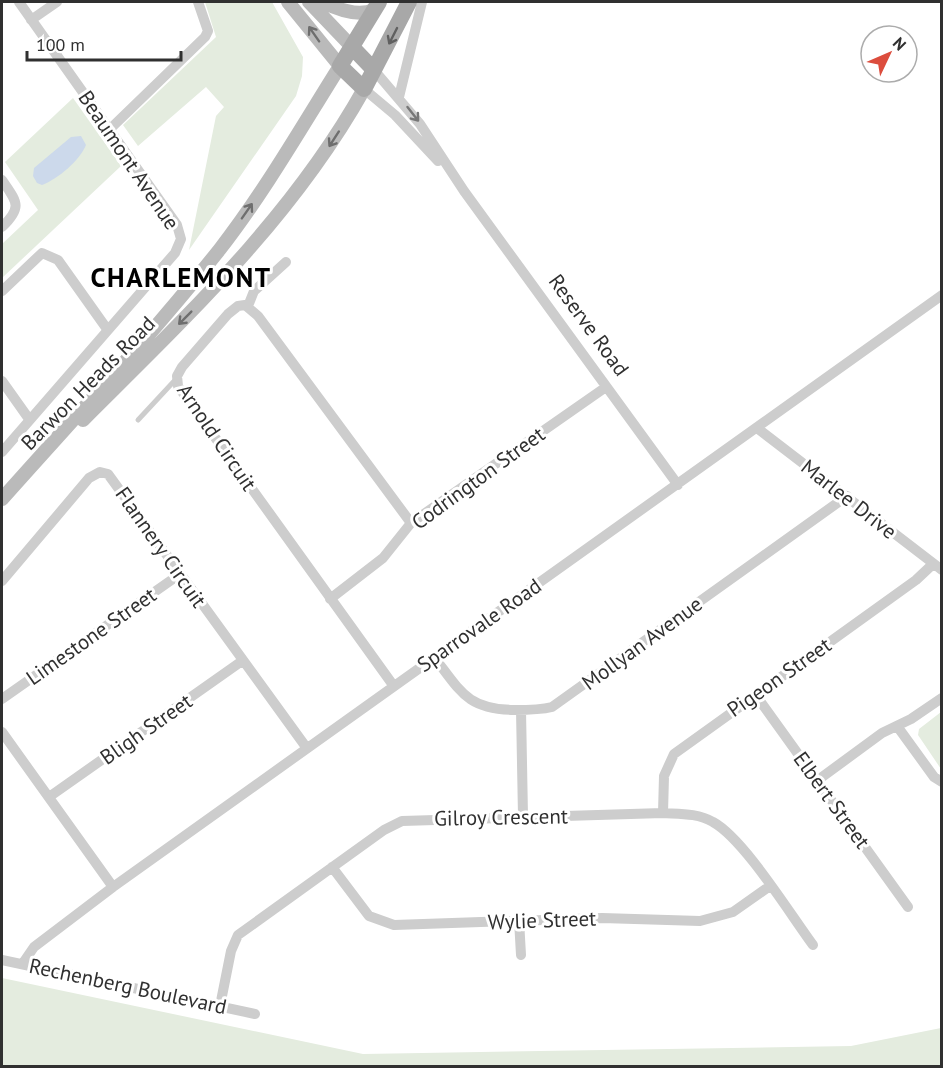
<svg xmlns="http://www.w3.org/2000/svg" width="943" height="1068" viewBox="0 0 943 1068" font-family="'PT Sans',sans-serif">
<rect width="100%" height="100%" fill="#fff"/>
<path fill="#e4ecdf" d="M205,2H272L303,57L302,76L296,96L189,250L216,116L224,107L206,87L138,146L123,125L216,37Z
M73,98L121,166L2,278V244L38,210L5,162Z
M941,712V769L918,735L919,729Z
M2,978L363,1054L851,1046L941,1028V1066H2Z"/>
<path fill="#ccd9eb" d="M81,136L86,145C80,160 58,179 42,185L37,183L33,176L34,168L71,137Z"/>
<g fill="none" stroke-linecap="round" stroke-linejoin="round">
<path stroke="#cdcdcd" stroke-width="5" d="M138,420L177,378"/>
<path stroke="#cdcdcd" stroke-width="10" d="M31,20L57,2
M374,70L420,124L464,191L678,485
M364,89L395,115L438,161
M399,97L422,2
M110,129L205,37L208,31L198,2
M2,180C17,202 23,207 2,227
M2,291L42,253L58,260L107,329
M248,306L254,291L286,262
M2,381L29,419
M757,428L942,570
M2,452L175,253L181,239L177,225L19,2
M2,581L89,478L100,472L108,474L306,747
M330,599L383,558L411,523L606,387
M434,657C461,692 467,709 514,710C526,710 540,710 552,707L847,496
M393,685L178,386L177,376L182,367L228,314L238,306L245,305L258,316L411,523
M755,694L908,907
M2,699L180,574
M521,710L523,816
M897,726L934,777L942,782
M2,732L113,887
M818,780L882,733L911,719L942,698
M49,797L242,661
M663,813L664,776L674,754L916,580L933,564
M332,867L369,916L394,925L602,918L700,921L733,912L770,886
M519,920L521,955
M2,960L255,1014
M23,963L34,947L113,887L942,295
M220,1006L231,951L238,935L384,830L402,821L663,813C680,814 698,813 713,822C744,839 790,914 813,945"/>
<path stroke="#bababa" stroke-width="14" d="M309,2L352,47
M323,2C337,9 358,17 374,10
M83,420C186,317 292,218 364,89
M2,499C75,417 151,336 220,249C265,191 301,128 340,66L288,2"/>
<path stroke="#a8a8a8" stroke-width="16" d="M379,2L340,66L364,89L409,2
M352,47L374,70"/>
</g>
<defs><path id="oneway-shaft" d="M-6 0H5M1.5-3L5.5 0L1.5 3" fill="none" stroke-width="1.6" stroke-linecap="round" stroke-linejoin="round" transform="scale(1.5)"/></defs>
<g stroke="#6e6e6e">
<use href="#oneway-shaft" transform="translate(314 34) rotate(-125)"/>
<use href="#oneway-shaft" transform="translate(334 139) rotate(123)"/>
<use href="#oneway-shaft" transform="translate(247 211) rotate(-55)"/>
<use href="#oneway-shaft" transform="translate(185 318) rotate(135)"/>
</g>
<use stroke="#606060" href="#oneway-shaft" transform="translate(393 36) rotate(117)"/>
<use stroke="#777" href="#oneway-shaft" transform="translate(413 114) rotate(52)"/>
<g text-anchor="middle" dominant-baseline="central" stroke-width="6" stroke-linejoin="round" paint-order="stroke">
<g font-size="21" fill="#303030" stroke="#fff">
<text transform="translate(129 160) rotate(56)">Beaumont Avenue</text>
<text transform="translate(589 325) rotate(54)">Reserve Road</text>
<text transform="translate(88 383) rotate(-45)">Barwon Heads Road</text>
<text transform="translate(217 437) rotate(56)">Arnold Circuit</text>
<text transform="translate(478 478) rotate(-36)">Codrington Street</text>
<text transform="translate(849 499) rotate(38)">Marlee Drive</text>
<text transform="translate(161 547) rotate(55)">Flannery Circuit</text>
<text transform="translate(479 625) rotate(-35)">Sparrovale Road</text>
<text transform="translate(91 636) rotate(-35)">Limestone Street</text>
<text transform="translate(642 643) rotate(-36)">Mollyan Avenue</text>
<text transform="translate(779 677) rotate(-35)">Pigeon Street</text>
<text transform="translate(146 729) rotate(-35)">Bligh Street</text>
<text transform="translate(832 800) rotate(54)">Elbert Street</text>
<text transform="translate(501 817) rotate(-1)">Gilroy Crescent</text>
<text transform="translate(542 920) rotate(-2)">Wylie Street</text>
<text transform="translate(128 986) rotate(12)">Rechenberg Boulevard</text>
</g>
<g font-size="27" font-weight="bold" letter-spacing="1.5" fill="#000" stroke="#fff">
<text x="181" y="277">CHARLEMONT</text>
</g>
</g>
<rect width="943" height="1068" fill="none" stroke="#303030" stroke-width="6"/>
<g transform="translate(889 54) rotate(46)"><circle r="28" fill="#ffffff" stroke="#acacac" stroke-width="1.5"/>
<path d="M0-4.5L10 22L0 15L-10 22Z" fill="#dc4d3d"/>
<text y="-9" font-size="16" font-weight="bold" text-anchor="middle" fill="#303030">N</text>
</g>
<path d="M27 51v9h154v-9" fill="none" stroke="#303030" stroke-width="3"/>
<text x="36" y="51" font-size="18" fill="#303030" stroke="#ffffff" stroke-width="4.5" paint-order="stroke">100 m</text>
</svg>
